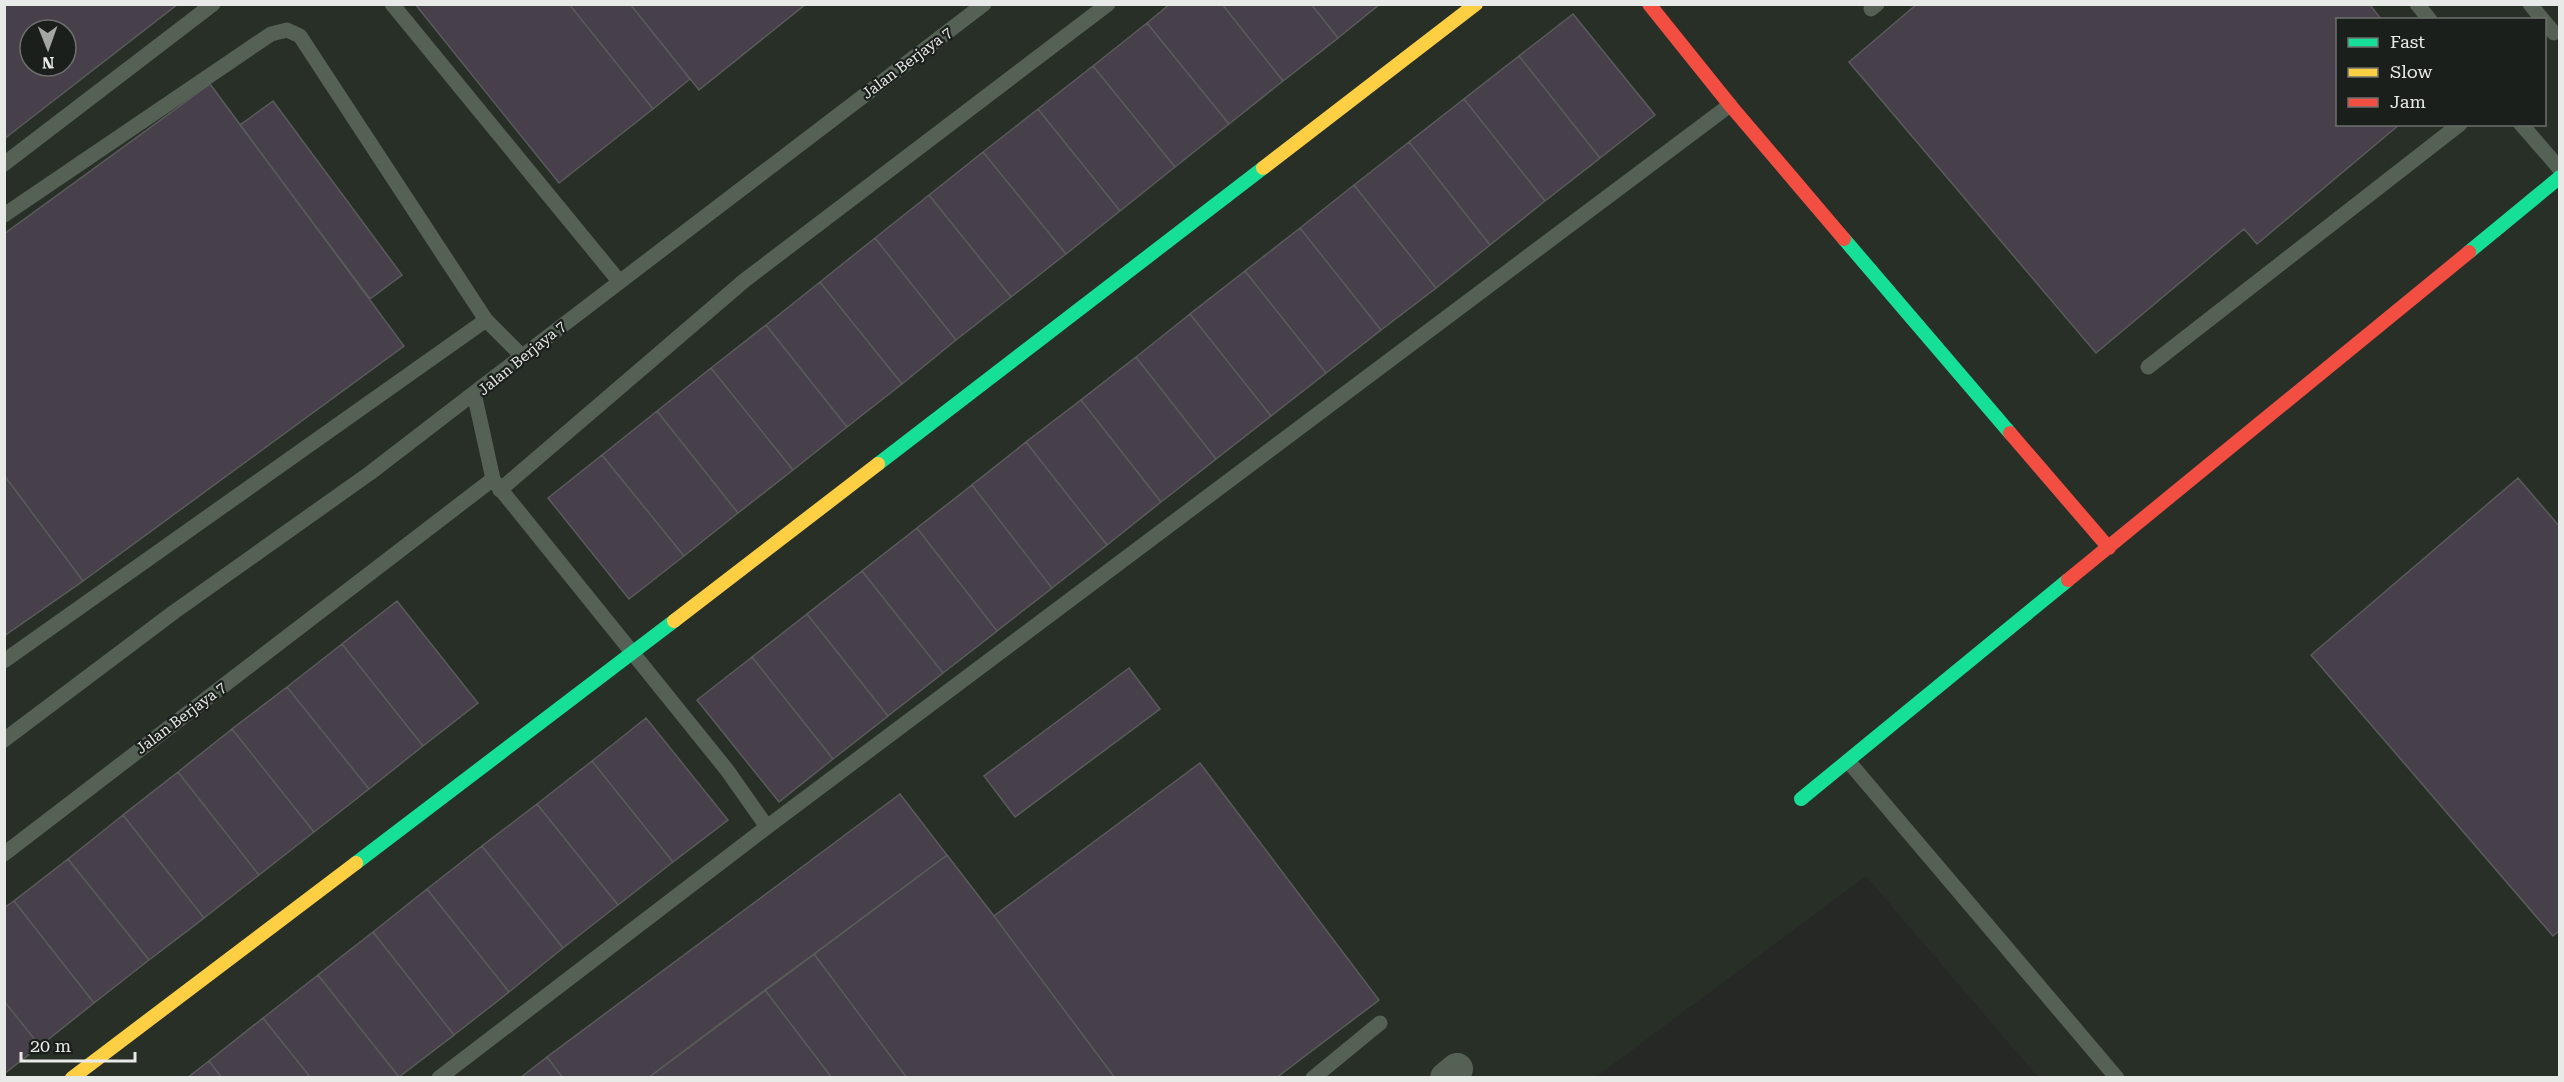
<svg xmlns="http://www.w3.org/2000/svg" width="2564" height="1082" viewBox="0 0 2564 1082" font-family="'Roboto Serif',serif">
<rect width="100%" height="100%" fill="#262826"/>
<path fill="#272f27" fill-rule="evenodd" d="M5,5H2559L2560,1074L2556,1077H2038L1866,876L1596,1077L5,1078ZM2338,20H2544V124H2338ZM30,30H66V66H30Z"/>
<path fill="#47404a" stroke="#5a5b5b" stroke-width="1.5" fill-rule="evenodd" d="M4,4H178L4,139ZM30,30H66V66H30Z
M415,4H569L653,109L559,183Z
M569,4H630L690,79L653,109Z
M630,4H806L699,90Z
M1170,4H1222L1283,81L1229,124L1147,23Z
M1222,4H1311L1338,38L1283,81Z
M1311,4H1380L1338,38Z
M1917,4H2369L2382,20H2338V124H2400L2257,244L2244,229L2096,353L1849,62Z
M1573,14L1655,115L1600,158L1519,56Z
M1147,23L1229,124L1175,167L1093,66Z
M1519,56L1600,158L1545,201L1464,99Z
M1093,66L1175,167L1120,211L1038,109Z
M210,84L404,346L83,581L4,475V234Z
M1464,99L1545,201L1490,245L1409,142Z
M273,101L402,275L370,299L240,125Z
M1038,109L1120,211L1066,254L983,152Z
M1409,142L1490,245L1436,288L1354,185Z
M983,152L1066,254L1011,297L929,195Z
M1354,185L1436,288L1381,330L1300,228Z
M929,195L1011,297L956,340L875,238Z
M1300,228L1381,330L1326,373L1245,271Z
M875,238L956,340L902,384L820,282Z
M1245,271L1326,373L1271,416L1190,314Z
M820,282L902,384L847,427L766,325Z
M1190,314L1271,416L1216,459L1136,357Z
M766,325L847,427L793,470L711,368Z
M1136,357L1216,459L1161,502L1081,400Z
M711,368L793,470L738,513L657,411Z
M1081,400L1161,502L1107,545L1026,442Z
M657,411L738,513L684,556L602,455Z
M1026,442L1107,545L1052,588L972,485Z
M602,455L684,556L629,599L548,498Z
M4,475L83,581L4,636Z
M2518,478L2560,527V930L2553,936L2311,655Z
M972,485L1052,588L997,631L917,528Z
M917,528L997,631L943,673L862,571Z
M862,571L943,673L888,716L807,614Z
M397,601L478,703L423,746L342,644Z
M807,614L888,716L833,759L752,657Z
M342,644L423,746L369,789L287,687Z
M752,657L833,759L779,802L697,700Z
M1129,668L1160,709L1015,817L984,776Z
M287,687L369,789L314,832L232,729Z
M646,718L728,820L673,862L592,761Z
M232,729L314,832L259,875L178,772Z
M592,761L673,862L618,905L537,804Z
M1200,763L1379,1000L1276,1078H1115L994,916Z
M178,772L259,875L204,918L123,815Z
M900,794L947,855L648,1078H563L547,1057Z
M537,804L618,905L563,948L482,846Z
M123,815L204,918L149,960L68,859Z
M482,846L563,948L509,992L427,889Z
M947,855L994,916L1115,1078H907L814,954Z
M68,859L149,960L94,1003L14,901Z
M427,889L509,992L454,1035L373,932Z
M14,901L94,1003L40,1046L4,1001V908Z
M373,932L454,1035L399,1077L318,975Z
M814,954L907,1078H832L765,990Z
M318,975L399,1077L311,1078L263,1018Z
M765,990L832,1078H648Z
M4,1001L40,1046L4,1074Z
M263,1018L311,1078H222L209,1061Z
M547,1057L563,1078H520Z
M209,1061L222,1078H187Z"/>
<g fill="none" stroke-linecap="round" stroke-linejoin="round">
<path stroke="#566156" stroke-width="15" d="M392,4L619,281
M2417,4L2430,20
M2530,4L2543,20
M1871,9L1877,4
M2544,21L2554,33
M2521,124L2560,169
M4,164L213,4
M4,215L271,34L287,30L300,36L486,320L522,356
M2148,367L2460,124
M494,481L727,770L767,827
M500,490L745,280L1108,4
M4,661L486,320
M4,740L174,612L370,473L474,393
M1848,761L2117,1078
M4,854L493,479L474,393L984,4
M439,1078L767,827L1730,105
M1313,1078L1380,1023"/>
<path stroke="#566156" stroke-width="32" d="M1446,1078L1457,1069"/>
<path stroke="#16e098" stroke-width="14" d="M1844,239L2010,433
M2469,252L2560,177
M878,464L1263,168
M1801,799L2068,580
M356,863L674,621"/>
<path stroke="#ffcf43" stroke-width="14" d="M1263,168L1476,4
M674,621L878,464
M72,1078L356,863"/>
<path stroke="#f24e42" stroke-width="14" d="M1649,4L1730,105L1844,239
M2010,433L2109,548
M2068,580L2469,252"/>
</g>
<g text-anchor="middle" dominant-baseline="central" stroke-width="4.5" stroke-linejoin="round" paint-order="stroke">
<g font-size="15" fill="#e7eae7" stroke="#1b1f1b">
<text transform="translate(907 63) rotate(-37)">Jalan Berjaya 7</text>
<text transform="translate(522 358) rotate(-39)">Jalan Berjaya 7</text>
<text transform="translate(181 718) rotate(-37)">Jalan Berjaya 7</text>
</g>
</g>
<rect width="2564" height="1082" fill="none" stroke="#e7eae7" stroke-width="12"/>
<rect x="2336" y="18" width="210" height="108" fill="#1b1f1b" stroke="#6d706d" stroke-width="1.5"/>
<rect x="2348" y="38" width="30" height="9" fill="#16e098" stroke="#6d706d" stroke-width="1.5"/>
<text x="2390" y="48" font-size="18" fill="#e7eae7">Fast</text>
<rect x="2348" y="68" width="30" height="9" fill="#ffcf43" stroke="#6d706d" stroke-width="1.5"/>
<text x="2390" y="78" font-size="18" fill="#e7eae7">Slow</text>
<rect x="2348" y="98" width="30" height="9" fill="#f24e42" stroke="#6d706d" stroke-width="1.5"/>
<text x="2390" y="108" font-size="18" fill="#e7eae7">Jam</text>
<g transform="translate(48 48) rotate(179)"><circle r="28" fill="#1b1f1b" stroke="#6d706d" stroke-width="1.5"/>
<path d="M0-4.5L10 22L0 15L-10 22Z" fill="#a3a6a3"/>
<text y="-9" font-size="16" font-weight="bold" text-anchor="middle" fill="#e7eae7">N</text>
</g>
<path d="M21 1052v9h114v-9" fill="none" stroke="#e7eae7" stroke-width="3"/>
<text x="30" y="1052" font-size="18" fill="#e7eae7" stroke="#1b1f1b" stroke-width="4.5" paint-order="stroke">20 m</text>
</svg>
